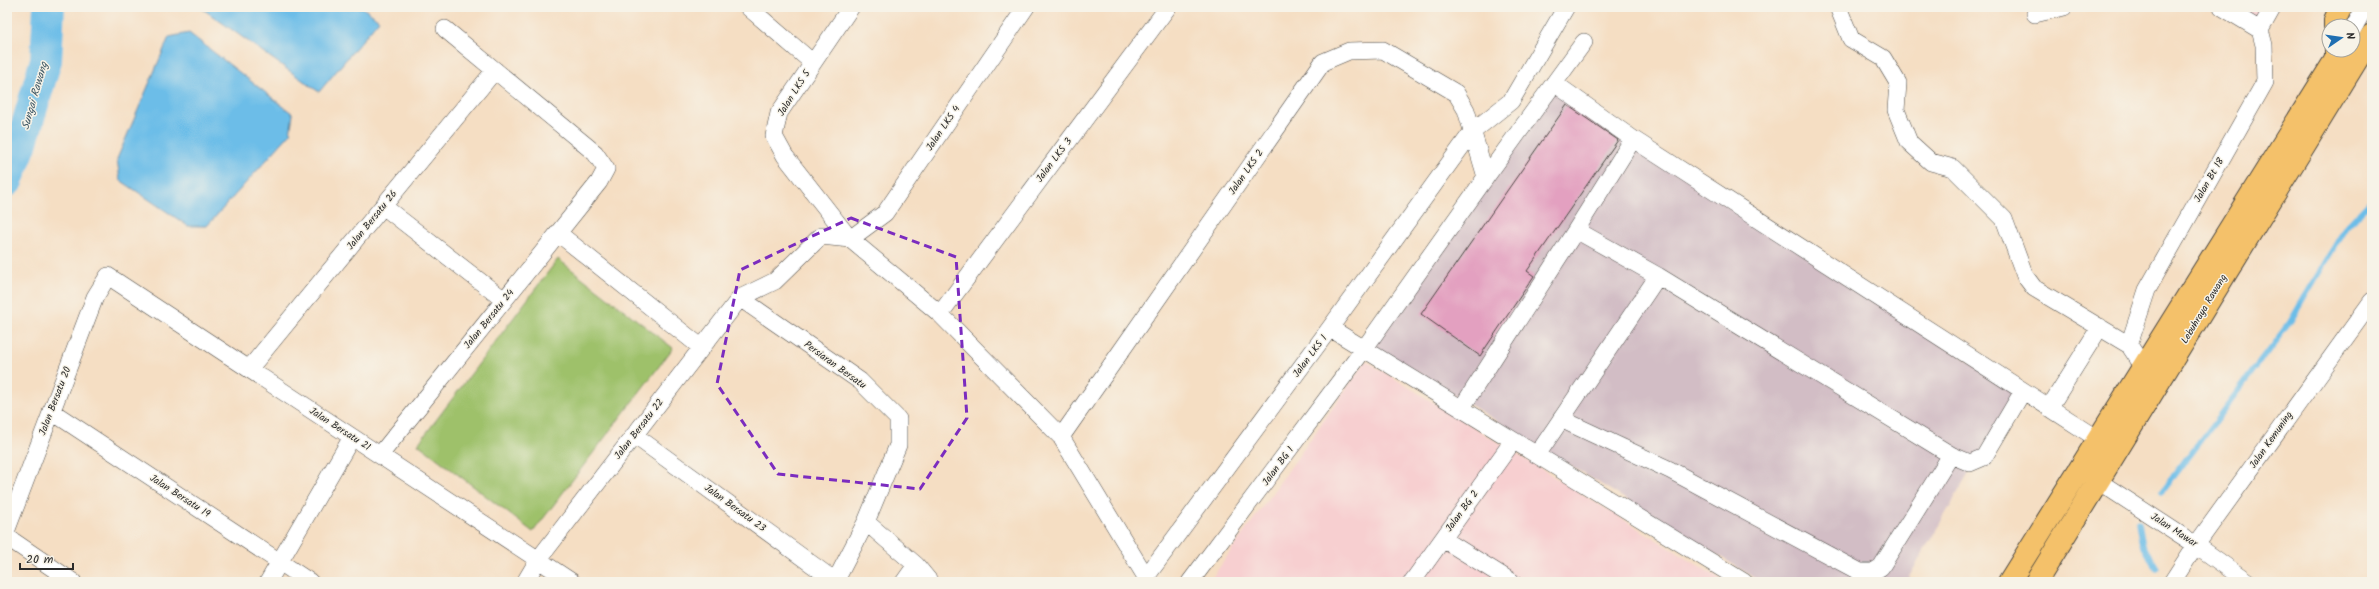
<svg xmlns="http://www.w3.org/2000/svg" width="2379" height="589" viewBox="0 0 2379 589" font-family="Kalam,sans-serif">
<rect width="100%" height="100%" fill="#f7f3e8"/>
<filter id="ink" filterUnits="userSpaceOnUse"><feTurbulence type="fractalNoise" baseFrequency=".025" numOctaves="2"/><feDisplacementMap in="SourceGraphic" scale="8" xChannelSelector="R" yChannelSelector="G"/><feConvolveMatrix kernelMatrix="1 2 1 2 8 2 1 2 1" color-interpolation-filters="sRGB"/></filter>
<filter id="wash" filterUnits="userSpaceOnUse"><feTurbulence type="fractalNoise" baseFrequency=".012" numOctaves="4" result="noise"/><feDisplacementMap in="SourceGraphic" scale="16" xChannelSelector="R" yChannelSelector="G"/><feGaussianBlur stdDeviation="0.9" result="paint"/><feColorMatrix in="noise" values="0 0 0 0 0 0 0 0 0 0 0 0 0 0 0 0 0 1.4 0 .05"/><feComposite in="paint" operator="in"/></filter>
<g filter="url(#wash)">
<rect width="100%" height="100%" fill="#f5dec3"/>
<path fill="#f7cfd0" d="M2234,7H2264L2254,19Z
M1366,361L1725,582H1209Z"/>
<path fill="#d2bdc5" d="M1555,90L2016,392L1906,582H1762L1372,345Z"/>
<path fill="#9ec16a" stroke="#64764a" d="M558,259L673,348L533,532L418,444Z"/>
<path fill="#6cbde8" stroke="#4c748a" d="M200,7H362L379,20L319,92Z
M189,33L293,114L290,134L207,226H188L120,180L117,159L169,37Z"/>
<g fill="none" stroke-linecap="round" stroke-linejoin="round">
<path stroke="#6cbde8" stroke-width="5.5" d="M2162,491L2290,322L2346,227L2372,200
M2139,522L2143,546L2156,568"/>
<path stroke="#6cbde8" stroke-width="32" d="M7,181L21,145L46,60L49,7"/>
</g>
<g id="blocks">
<path fill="#e3a0c0" d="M1567,105L1618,140L1527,271L1534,276L1480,356L1421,314Z"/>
</g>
</g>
<g filter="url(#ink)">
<use href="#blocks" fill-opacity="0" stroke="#494642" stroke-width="1"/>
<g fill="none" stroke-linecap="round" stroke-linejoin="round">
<defs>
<path id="minor" d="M748,7L813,63
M851,7L779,113L774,136L785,156L850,239L940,314L1061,437L1149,582
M1838,7L1851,39L1883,58L1898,83L1896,110L1909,142L1931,162L1953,168L2004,219L2025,276L2034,288L2129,345
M2035,14L2064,7
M2353,29L2365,7
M2260,30L2273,7
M1554,83L1633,139
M1486,177L1584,42
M383,206L504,300
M558,233L702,348
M850,239L885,213L1026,7
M740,298L860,381L898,419V445L866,522L835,582
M940,314L1168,7
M1330,328L1744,582
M2143,366L2129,345L2147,290L2265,82L2264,45L2260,30L2222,7
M249,369L495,70
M2023,391L1984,457L1970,463L1951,455L1658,276L1576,230L1633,139L2098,439
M2049,408L2100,327
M1461,409L1576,230
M51,411L310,582
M1561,419L1670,470L1860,572H1873L1881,567L1951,455
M634,435L835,581
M1061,437L1323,62L1349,51L1383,50L1456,93L1466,110L1486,177L1364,349L1190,582
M380,455L599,182L606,169L595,153L445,29
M1537,455L1658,276
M2098,481L2196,545L2248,582
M866,522L916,565L930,582
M7,529L95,297L108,276L572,582
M7,537L73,582
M1443,539L1512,582
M1146,577L1330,328L1472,132L1511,101L1566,7
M268,582L352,437
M525,582L538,560L740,298L775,281L821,236L850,239
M904,582L916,565
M1412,582L1513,441
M2172,582L2196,545L2372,301"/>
<path id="major" d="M2335,26V20L2341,7
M2009,582L2336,59V50
M2036,582L2372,35"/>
</defs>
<use href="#minor" stroke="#494642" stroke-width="18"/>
<use href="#major" stroke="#494642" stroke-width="24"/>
<use href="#minor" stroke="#fff" stroke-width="17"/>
<use href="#major" stroke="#f4c16a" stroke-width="22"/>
</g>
</g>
<path fill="none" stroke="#7b2cbf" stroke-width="3" stroke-dasharray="8 5" stroke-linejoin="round" d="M851,218L956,257L967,418L920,489L778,474L717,384L740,270Z"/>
<g text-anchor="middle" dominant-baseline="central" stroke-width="3" stroke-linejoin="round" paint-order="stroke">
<g font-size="10" fill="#2b2b2b" stroke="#f7f3e8">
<text transform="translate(794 93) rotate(-58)">Jalan LKS 5</text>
<text transform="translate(943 128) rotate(-56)">Jalan LKS 4</text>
<text transform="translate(1054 160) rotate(-53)">Jalan LKS 3</text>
<text transform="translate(1246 172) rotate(-55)">Jalan LKS 2</text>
<text transform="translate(2209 180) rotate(-60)">Jalan Bt 18</text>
<text transform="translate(372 220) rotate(-51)">Jalan Bersatu 26</text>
<text transform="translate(2204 309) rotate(-59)">Lebuhraya Rawang</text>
<text transform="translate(489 319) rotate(-51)">Jalan Bersatu 24</text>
<text transform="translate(1310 356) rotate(-53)">Jalan LKS 1</text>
<text transform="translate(835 365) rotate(36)">Persiaran Bersatu</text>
<text transform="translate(55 401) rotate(-69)">Jalan Bersatu 20</text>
<text transform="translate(340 429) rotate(33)">Jalan Bersatu 21</text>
<text transform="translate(639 429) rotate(-52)">Jalan Bersatu 22</text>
<text transform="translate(2271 440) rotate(-55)">Jalan Kemuning</text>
<text transform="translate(1278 466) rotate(-54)">Jalan BG 1</text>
<text transform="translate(180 496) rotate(33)">Jalan Bersatu 19</text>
<text transform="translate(735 508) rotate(36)">Jalan Bersatu 23</text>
<text transform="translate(1462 511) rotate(-54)">Jalan BG 2</text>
<text transform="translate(2174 530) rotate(33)">Jalan Mawar</text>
</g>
<g font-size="11" font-style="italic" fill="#3e5764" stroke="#f7f3e8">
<text transform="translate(35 96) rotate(-74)">Sungai Rawang</text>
</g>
</g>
<rect width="2379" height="589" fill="none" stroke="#f7f3e8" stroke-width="24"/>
<g transform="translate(2341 38) rotate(77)"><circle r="19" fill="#f7f3e8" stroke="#a5a39c"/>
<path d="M0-3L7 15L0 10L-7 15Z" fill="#1f6fb2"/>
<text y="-6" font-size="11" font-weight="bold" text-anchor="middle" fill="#2b2b2b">N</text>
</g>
<path d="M20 563v6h53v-6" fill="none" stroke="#2b2b2b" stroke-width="2"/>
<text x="26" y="563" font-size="12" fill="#2b2b2b" stroke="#f7f3e8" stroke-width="3" paint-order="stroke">20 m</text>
</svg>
